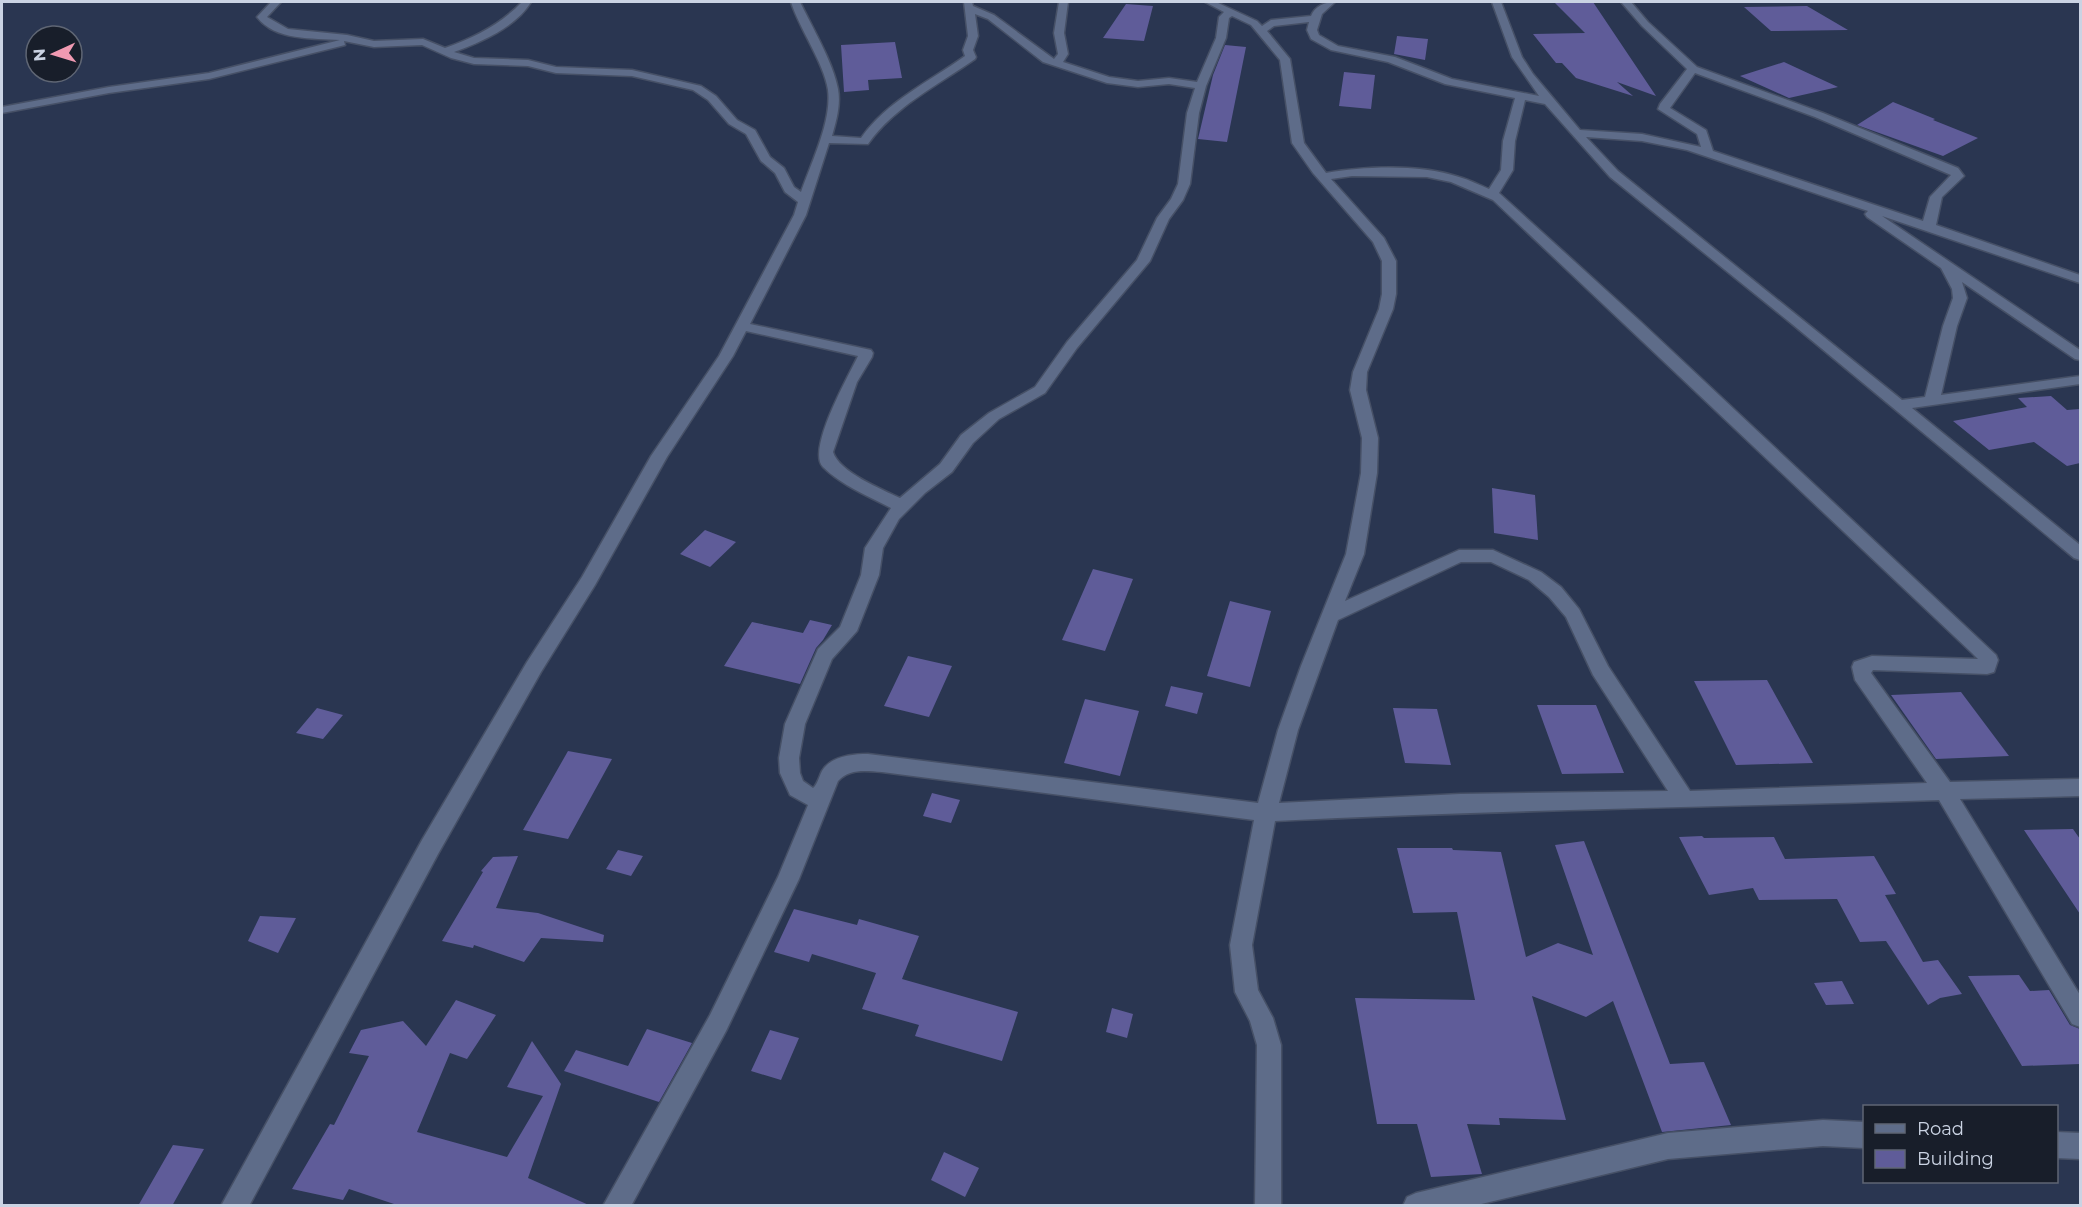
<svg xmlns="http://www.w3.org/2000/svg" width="2082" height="1207" viewBox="0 0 2082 1207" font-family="Montserrat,sans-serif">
<rect width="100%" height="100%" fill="#2a3651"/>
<path fill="#5f5c99" d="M1554,2H1593L1656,96L1617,82L1633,96L1576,78L1562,63H1556L1533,34L1585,33Z
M1126,4L1153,6L1144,41L1103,38Z
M1807,6L1848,30L1771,31L1744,7Z
M1397,36L1428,39L1425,60L1394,54Z
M895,42L902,78L868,80L869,90L844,92L841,45Z
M1225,45L1246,47L1227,142L1198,139L1213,75Z
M1784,62L1838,87L1789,98L1740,76Z
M1344,72L1375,75L1371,109L1339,106Z
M1893,102L1935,119L1933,120L1978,138L1943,156L1857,125Z
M2051,396L2067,410L2080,409V463L2067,466L2034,442L1989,450L1953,421L2027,407L2018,398Z
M1492,488L1535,495L1538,540L1494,533Z
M705,530L736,542L710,567L680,554Z
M1093,569L1133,579L1105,651L1062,640Z
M1230,601L1271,611L1250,687L1207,676Z
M810,620L832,625L823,640L816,648L800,684L724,666L752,622L803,633Z
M908,656L952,666L929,717L884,706Z
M1767,680L1813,763L1736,765L1694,681Z
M1171,686L1203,693L1197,714L1165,706Z
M1961,692L2009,756L1936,759L1891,695Z
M1085,699L1139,711L1120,776L1064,763Z
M1537,705H1596L1624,773L1562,774Z
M317,708L343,715L323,739L296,733Z
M1393,708L1437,709L1451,765L1405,763Z
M568,751L612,759L568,839L523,830Z
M932,793L960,800L951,823L923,816Z
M2073,829L2080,839V914L2024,830Z
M1702,836L1704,838L1774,837L1785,859L1874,856L1896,894L1885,895L1923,962L1938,960L1962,994L1940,998L1928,1005L1886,941L1860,942L1837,899L1759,900L1753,888L1709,895L1679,837Z
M1584,841L1670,1064L1704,1062L1731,1125L1662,1132L1613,1001L1586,1017L1532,996L1566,1120L1499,1118L1500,1125L1467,1124L1482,1174L1431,1177L1417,1124H1377L1355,998L1475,1000L1457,912L1413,913L1397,848H1452L1453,850L1501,852L1526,957L1558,943L1593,955L1555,845Z
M618,850L643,856L631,876L606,869Z
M518,856L496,908L538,913L604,935L603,942L541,938L524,962L474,945L473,948L442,941L483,872L481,871L493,857Z
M794,909L857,925L859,919L919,936L902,979L1018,1012L1002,1061L915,1036L919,1025L862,1009L876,973L812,954L809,962L774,952Z
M260,916L296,918L278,953L248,941Z
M2019,975L2030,991L2049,990L2070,1025L2080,1029V1064L2022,1066L1968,976Z
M1842,981L1854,1004L1826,1005L1814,983Z
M456,1000L496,1015L467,1059L450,1053L417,1132L507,1157L543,1096L507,1087L532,1041L561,1084L528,1178L591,1206H400L349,1189L343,1200L292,1189L330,1124L334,1125L369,1056L349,1053L361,1030L403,1021L426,1046Z
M1112,1008L1133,1014L1127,1038L1106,1032Z
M647,1029L692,1043L659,1102L564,1071L576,1050L628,1066Z
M770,1030L799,1038L781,1080L751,1071Z
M173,1145L204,1149L172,1206H138Z
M944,1152L979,1168L965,1197L931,1180Z"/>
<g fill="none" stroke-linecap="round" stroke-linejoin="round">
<defs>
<path id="minor" d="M271,2H281L267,17L288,29L347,35L374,41L423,39L445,48C474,38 501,24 522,2H531C516,27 481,42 454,52L474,58L528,60L556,67L632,70L701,86L716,96L737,120L755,130L770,157L784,168L794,187L801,192C811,163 832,121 828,90C824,63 799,28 791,2H800C812,27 833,62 838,89C841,105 836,122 832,136L861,138C887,101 929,82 965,56L963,50L968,36L964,2H972L973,6L994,15L1054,59L1058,54L1054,33L1059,2H1068L1064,33L1068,54L1063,62L1109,77L1138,81L1169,78L1197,82L1216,38L1219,17L1224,12L1205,2H1216L1257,21L1262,26L1271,20L1311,16C1315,6 1325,2 1335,2L1322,14L1317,30L1319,35L1338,46L1395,57L1452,79L1539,96L1512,57L1492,2H1501L1522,57L1533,74L1580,130L1642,134L1701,147L1697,134L1658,109L1660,104L1687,69L1642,26L1621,2H1631L1648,22L1697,67L1823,113L1958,168L1964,176L1942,197L1936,225L2080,275V283L1882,216L2080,350V360L2075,359L1962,282L1967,298L1957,326L1941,395L2080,376V384L1912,408L2080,545V560L2074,558L1792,324L1610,177L1545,104L1525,100L1515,141L1513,170L1499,193L1640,321L1996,655L1998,660L1994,672L1987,674L1873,670L1871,673L1950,782L2080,779V796L1960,799L2080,995V1027L2072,1024L1939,800C1717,807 1496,810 1275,821L1252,945L1258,990L1273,1018L1281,1045V1206H1255L1257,1045L1250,1021L1235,992L1230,945L1254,820L882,772C866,771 850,768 838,781L799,879L726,1031L631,1206H603L710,1015L778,877L808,805L790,795L780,773L779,758L785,724L818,649L840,627L861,575L865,548L891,508C868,496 841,485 823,467C806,450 849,375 858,356L746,331L733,356L667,457L595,585L541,672L438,854L249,1206H221L422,840L527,662L582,577L651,456L719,356L794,215L798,202L785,192L775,173L761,161L746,134L729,124L708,100L693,90L632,76L556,73L528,66L474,64L451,58L422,45L374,47L344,41L345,45L209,79L109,93L2,113V107L109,87L209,73L340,40C313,38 275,41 257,17ZM975,14L988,19L1043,62L1107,83L1138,87L1169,84L1195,88L1187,113L1178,184L1171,199L1157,218L1137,260L1067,342L1035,387L989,413L961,435L940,464L900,498C881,489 839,472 833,452L857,382L872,357L873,353L871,350L750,324L806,215L829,143L868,144C895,106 937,86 975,59L976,57L973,50L978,36ZM1232,16L1251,25L1280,60L1292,143L1313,173L1373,242L1382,261V294L1379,309L1353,372L1350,390L1362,438L1361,473L1346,554L1301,666L1278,730L1258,803L868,754C852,754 831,756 822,771C819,777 817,785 813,788L803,781L800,773L799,758L805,724L832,659L857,631L879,575L883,548L899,519L925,493L952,472L973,443L999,419L1045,393L1077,348L1150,261L1169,219L1183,200L1190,184L1199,113L1206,86L1226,38L1229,18ZM1309,22L1307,30L1311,39L1331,50L1388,62L1445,84L1515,98L1503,141L1501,170L1489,189C1479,185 1470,180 1459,177C1421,164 1365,166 1326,173L1304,143L1290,59L1267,31L1274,26ZM1695,73L1815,117L1951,175L1930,197L1923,221L1713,151L1706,130L1670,108ZM1586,137L1642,141L1687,150L1868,211L1865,214L1867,217L1941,268L1952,289L1953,298L1943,326L1925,397L1902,400L1618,171ZM1352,176L1427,177L1451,182L1493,200L1972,653L1978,659L1872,656L1854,662L1852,667L1855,680L1927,783L1690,791L1608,666L1579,609L1561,587L1541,572L1493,550H1459L1345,601L1364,554L1377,473L1378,438L1366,390L1367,372L1393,309L1396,294V261L1384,238L1331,179ZM1461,562H1491L1529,580L1549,597L1566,617L1593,675L1668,791L1460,794L1279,803L1298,730L1338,620Z
M1823,1120L1864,1122V1148L1823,1146L1668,1159L1473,1206H1403L1407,1197L1416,1193L1668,1133Z
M2056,1132L2080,1133V1159L2056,1158Z"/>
</defs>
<use href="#minor" stroke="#465066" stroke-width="3"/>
<use href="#minor" fill="#5e6c89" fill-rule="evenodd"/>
</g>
<rect width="2082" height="1207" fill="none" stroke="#cad3e3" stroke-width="6"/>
<rect x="1863" y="1105" width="195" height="78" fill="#181e2a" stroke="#5f6674" stroke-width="1.5"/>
<rect x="1875" y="1124" width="30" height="9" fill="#5e6c89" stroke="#5f6674" stroke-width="1.5"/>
<text x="1917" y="1135" font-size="18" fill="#cad3e3">Road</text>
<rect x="1875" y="1150" width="30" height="18" fill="#5f5c99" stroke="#5f6674" stroke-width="1.5"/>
<text x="1917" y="1165" font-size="18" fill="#cad3e3">Building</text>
<g transform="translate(54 54) rotate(266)"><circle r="28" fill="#181e2a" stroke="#5f6674" stroke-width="1.5"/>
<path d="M0-4.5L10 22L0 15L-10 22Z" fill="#f19ab2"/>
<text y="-9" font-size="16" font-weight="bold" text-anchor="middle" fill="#cad3e3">N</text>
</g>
</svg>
